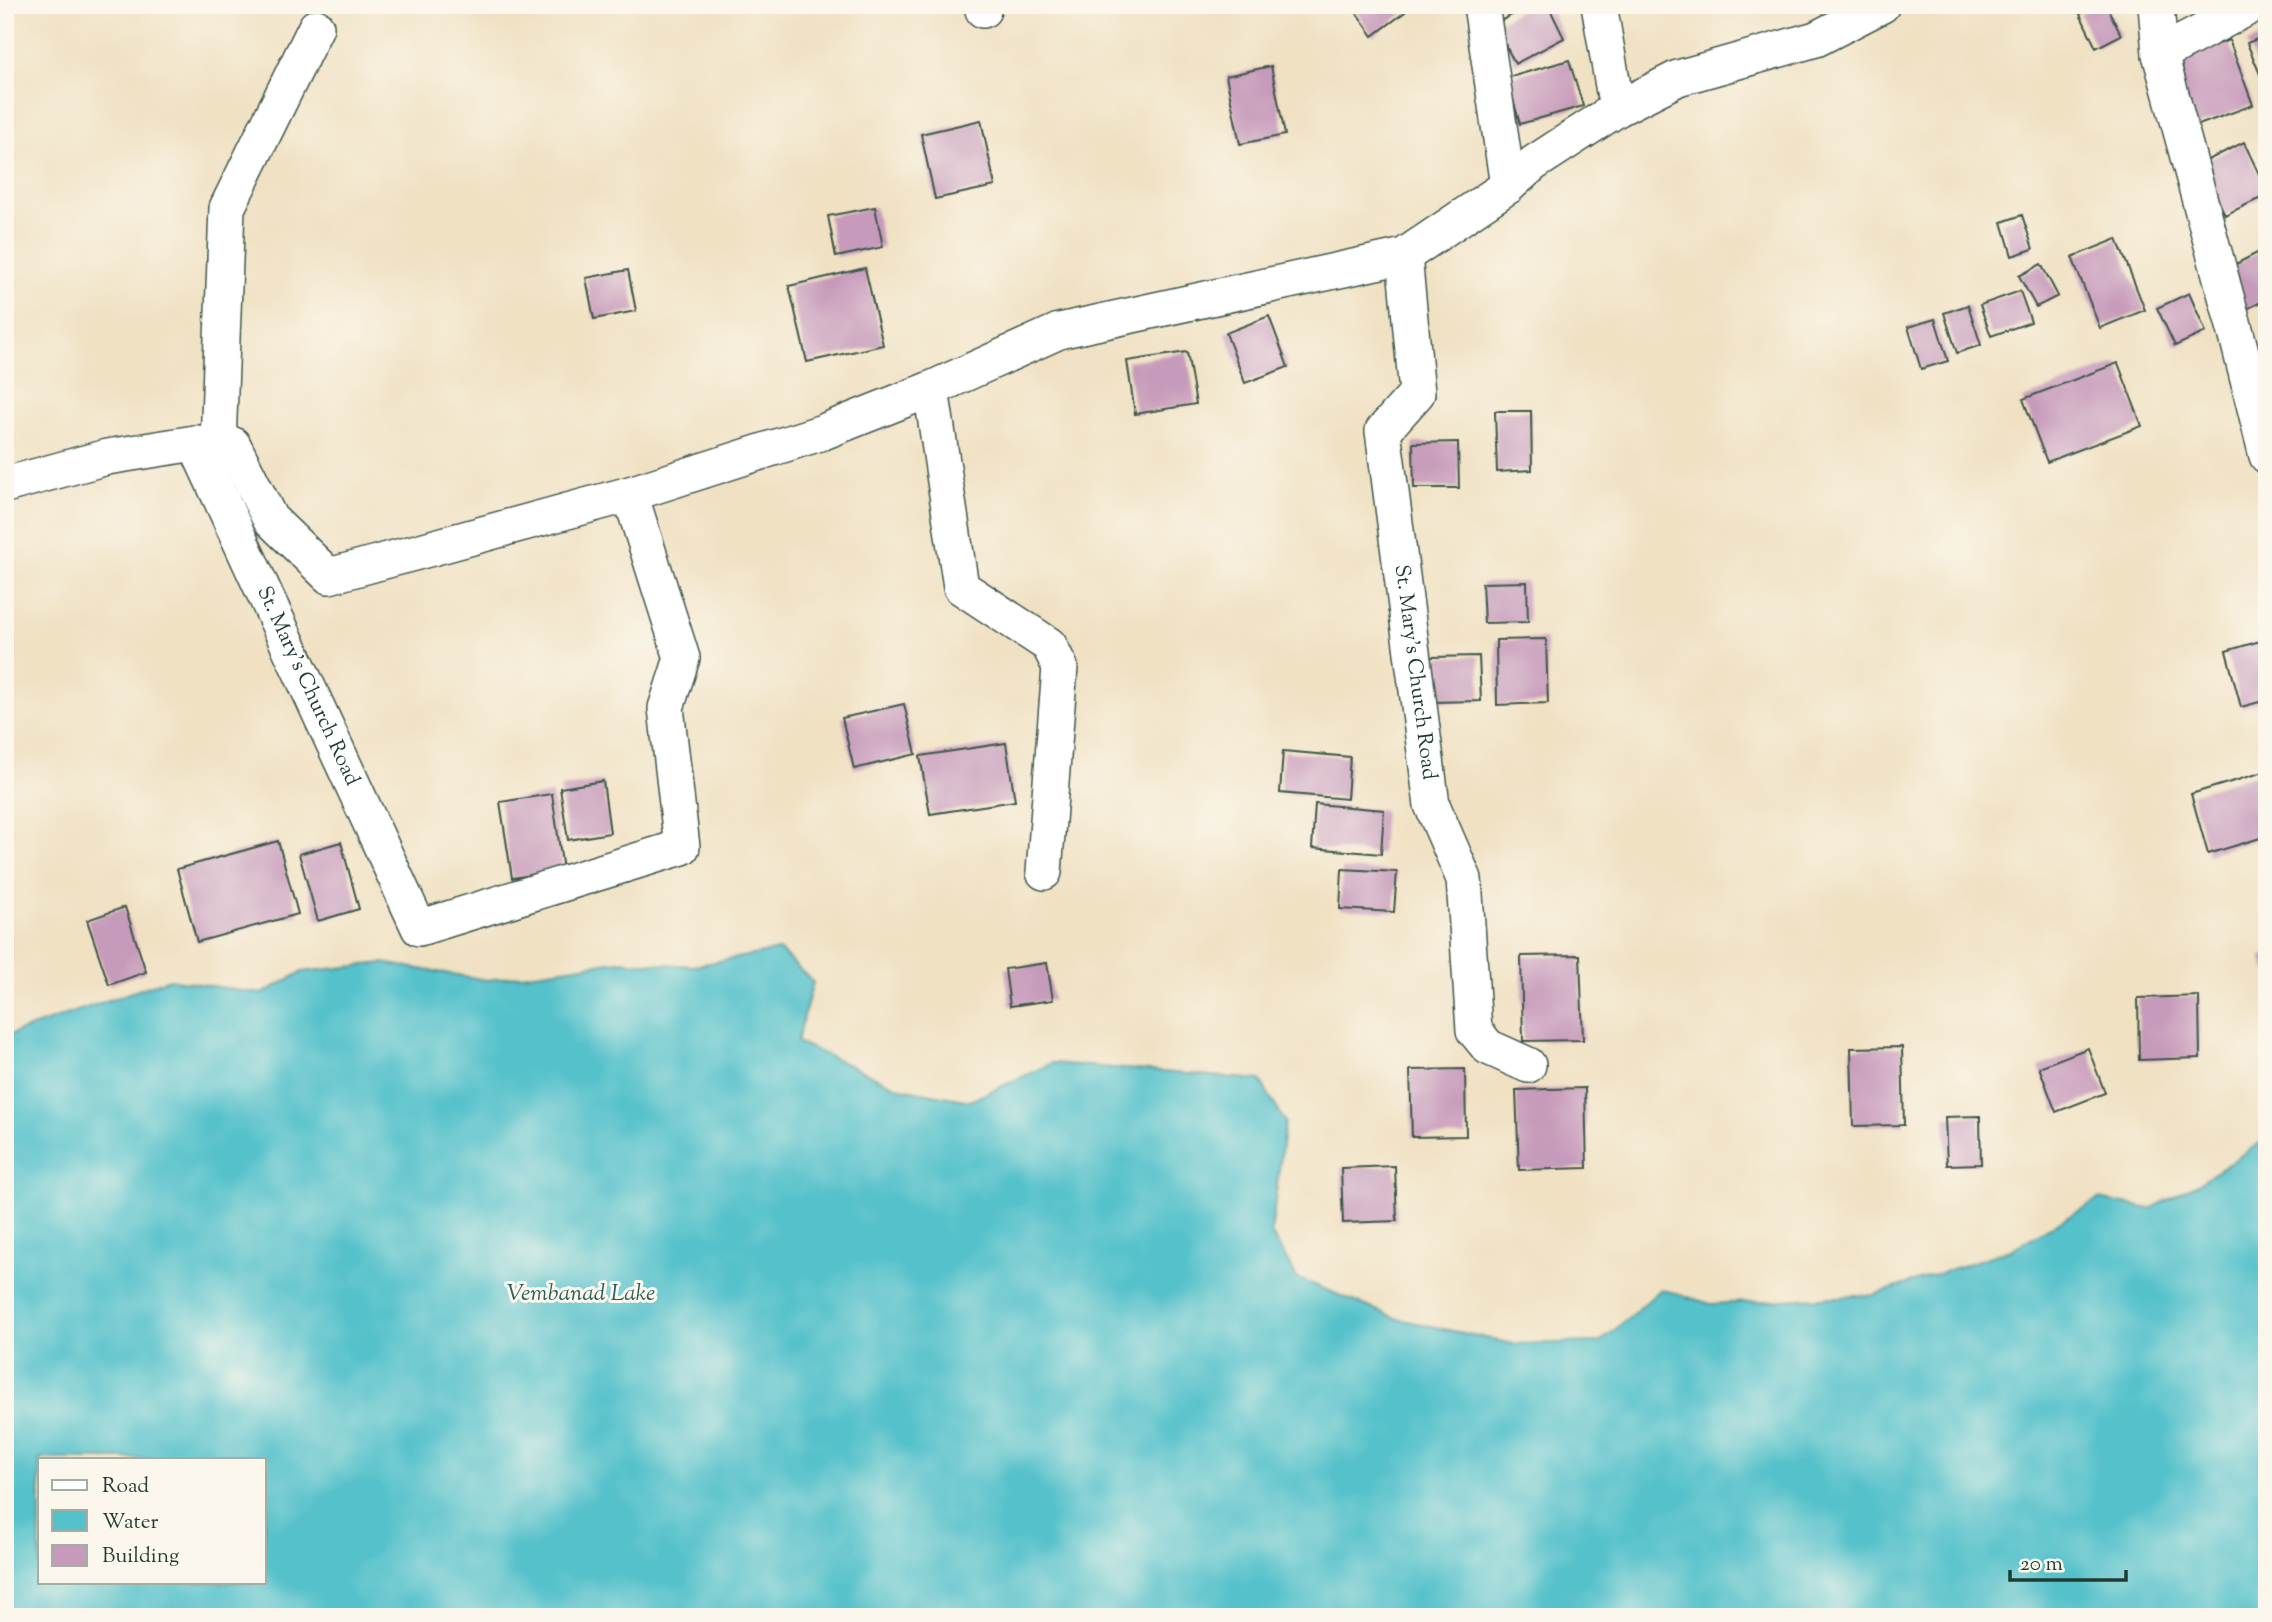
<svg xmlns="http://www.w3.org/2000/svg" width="2272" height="1622" viewBox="0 0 2272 1622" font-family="'Sorts Mill Goudy',serif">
<rect width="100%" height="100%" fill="#fbf7ec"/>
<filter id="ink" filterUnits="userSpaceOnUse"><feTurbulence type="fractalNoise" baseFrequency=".0143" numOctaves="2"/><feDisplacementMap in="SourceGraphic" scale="14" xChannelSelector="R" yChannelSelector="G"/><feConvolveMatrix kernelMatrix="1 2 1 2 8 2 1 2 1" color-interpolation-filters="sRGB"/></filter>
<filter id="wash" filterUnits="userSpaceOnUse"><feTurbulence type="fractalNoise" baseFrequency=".00686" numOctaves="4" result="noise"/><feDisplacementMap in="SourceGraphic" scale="28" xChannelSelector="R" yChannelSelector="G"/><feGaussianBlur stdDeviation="1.57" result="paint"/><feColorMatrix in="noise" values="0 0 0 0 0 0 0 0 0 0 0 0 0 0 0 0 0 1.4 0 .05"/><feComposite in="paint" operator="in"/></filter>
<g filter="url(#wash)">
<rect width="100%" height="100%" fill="#f0e1c3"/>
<path fill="#54c1cb" stroke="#3a7f80" stroke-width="2" fill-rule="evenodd" d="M779,950L813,982L797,1042L900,1088L970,1101L1052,1063L1260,1080L1285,1122L1271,1233L1297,1278L1398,1319L1514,1344L1601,1342L1661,1289L1711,1304L1874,1295L2012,1249L2099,1199L2151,1209L2201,1182L2267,1138V1617H5V1030L9,1035L169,979L262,994L302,972L383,963L487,980L617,961L693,966ZM40,1459H264V1582H40Z"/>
<g id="blocks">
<path fill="#c69aba" d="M1351,5H1400L1405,12L1373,36Z
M1530,5H1548L1564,38L1515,64L1495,24Z
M2098,5H2106L2121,35L2096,48L2080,14Z
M2267,35V91L2247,43Z
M2229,40L2253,105L2196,126L2172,61Z
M1569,60L1583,106L1520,124L1507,78Z
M1271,66L1285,135L1240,144L1226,76Z
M981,120L995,186L935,199L921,134Z
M2244,142L2267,191V195L2225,215L2202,163Z
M875,207L883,247L836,257L828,216Z
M2022,215L2033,249L2012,256L2002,222Z
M2117,239L2145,310L2100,328L2072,257Z
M2267,248V299L2245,310L2226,269Z
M2041,264L2058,296L2036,307L2019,276Z
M865,268L883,345L807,362L789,286Z
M628,270L636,311L594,319L586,278Z
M2020,291L2031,322L1991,336L1980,305Z
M2189,293L2206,332L2175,346L2157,308Z
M1968,305L1981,345L1957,353L1944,313Z
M1269,316L1288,367L1245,383L1226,333Z
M1935,319L1948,361L1921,369L1908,327Z
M1187,352L1196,404L1135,414L1127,361Z
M2118,363L2142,426L2047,462L2023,399Z
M1495,411H1531L1532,470L1497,472Z
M1458,442L1459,488H1414L1413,443Z
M1527,582L1528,622L1484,623L1482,583Z
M1546,639L1548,703L1497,705L1496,640Z
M2267,639V700L2241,707L2226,651Z
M1479,656L1481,701L1431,702L1430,657Z
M904,704L916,754L854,769L842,718Z
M1006,743L1015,801L930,814L920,756Z
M1283,751L1350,757L1347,799L1280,793Z
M2267,771V836L2208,854L2191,794Z
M603,781L610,833L568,840L560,788Z
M552,794L563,870L512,878L500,802Z
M1315,804L1384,810L1381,854L1312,848Z
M278,841L298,914L197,942L177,869Z
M341,842L359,909L318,921L299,854Z
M1342,869L1397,872L1394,912L1340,909Z
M125,907L146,972L109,985L87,920Z
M1580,955L1583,1040L1523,1041L1521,956Z
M2267,955V971H2266L2261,956Z
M1047,963L1053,1000L1010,1006L1005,969Z
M2199,996L2200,1058L2139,1060L2138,998Z
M1902,1047L1904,1125L1853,1126L1851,1048Z
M2088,1048L2105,1093L2056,1112L2039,1067Z
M1465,1069L1466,1136L1412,1137L1410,1070Z
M1585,1088L1587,1168L1519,1170L1516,1090Z
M1980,1116L1981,1164L1947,1165L1945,1117Z
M1395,1166L1397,1221L1343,1223L1341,1168Z"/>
</g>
</g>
<g filter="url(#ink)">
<use href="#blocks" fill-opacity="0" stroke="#3e5649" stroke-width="2"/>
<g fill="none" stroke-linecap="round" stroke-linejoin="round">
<defs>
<g id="street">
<path d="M982,5L983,10"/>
<path d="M1481,5L1508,186"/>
<path d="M1599,5L1617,109"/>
<path d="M2156,5L2160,54L2239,344L2267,456"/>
<path d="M2160,54L2253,5"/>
<path id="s1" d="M1404,256L1417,393L1383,431L1432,805L1464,879L1474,1030L1488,1047L1528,1065"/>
<path d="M931,389L961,587L1049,645L1060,667L1044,872"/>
<path id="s2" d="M195,443L419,928L682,847L666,708L682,658L630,494"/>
<path d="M218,444L227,208L316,27"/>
<path d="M5,485L107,457L195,443L233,445L270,519L329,576L630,494L823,432L931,389L1059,331L1404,256L1508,186L1534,163L1617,109L1678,78L1816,39L1882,5"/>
</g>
</defs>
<use href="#street" stroke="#3e5649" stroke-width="38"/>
<use href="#street" stroke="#fff" stroke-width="35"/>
</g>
</g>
<g text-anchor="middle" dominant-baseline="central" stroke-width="6" stroke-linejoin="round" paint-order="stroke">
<g font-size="21" fill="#1f3d34" stroke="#fbf7ec">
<text stroke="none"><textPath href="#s1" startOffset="432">St. Mary's Church Road</textPath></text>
<text stroke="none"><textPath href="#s2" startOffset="268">St. Mary's Church Road</textPath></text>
</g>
<g font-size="23" font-style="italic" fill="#2c5e5a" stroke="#fbf7ec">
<text x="581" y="1294">Vembanad Lake</text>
</g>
</g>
<rect width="2272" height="1622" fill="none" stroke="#fbf7ec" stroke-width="28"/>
<rect x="38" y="1458" width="228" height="126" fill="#fbf7ec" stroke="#a3ada2" stroke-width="2"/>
<rect x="52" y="1480" width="35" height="10" fill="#ffffff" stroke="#a3ada2" stroke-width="2"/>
<text x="102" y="1492" font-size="21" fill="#1f3d34">Road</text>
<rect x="52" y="1510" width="35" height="21" fill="#54c1cb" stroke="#a3ada2" stroke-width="2"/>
<text x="102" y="1528" font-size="21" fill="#1f3d34">Water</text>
<rect x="52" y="1545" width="35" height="21" fill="#c69aba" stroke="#a3ada2" stroke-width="2"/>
<text x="102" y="1562" font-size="21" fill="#1f3d34">Building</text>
<path d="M2010 1570v10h116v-10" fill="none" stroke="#1f3d34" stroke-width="3.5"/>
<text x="2020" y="1570" font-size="21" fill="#1f3d34" stroke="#fbf7ec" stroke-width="5" paint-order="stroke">20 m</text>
</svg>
